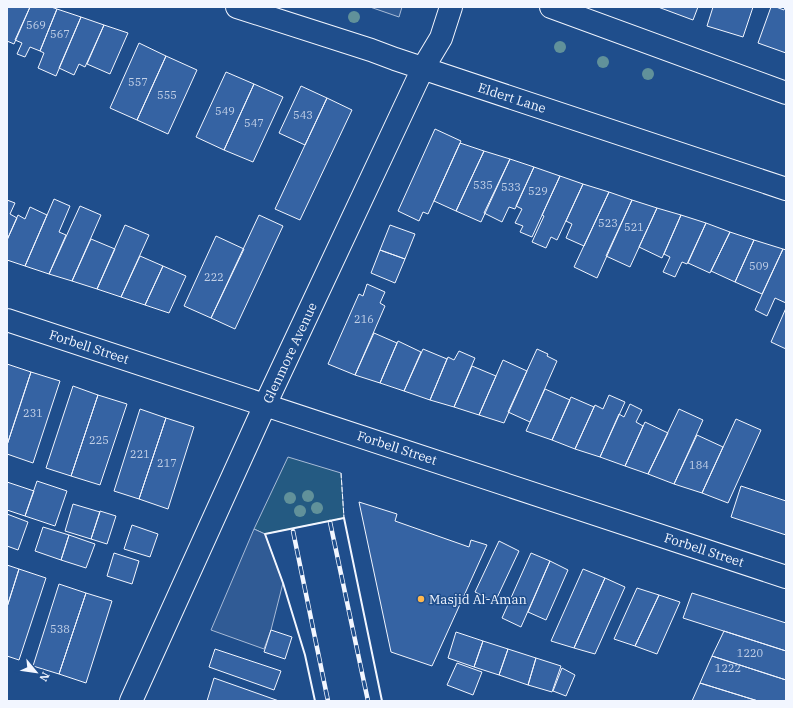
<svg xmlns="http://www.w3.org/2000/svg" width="793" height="708" viewBox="0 0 793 708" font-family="'IBM Plex Serif',serif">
<rect width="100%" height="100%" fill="#1f4e8c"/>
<path fill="#245a82" stroke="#a8bbd7" d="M288,457L341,473L344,518L265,534L254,529Z"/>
<path fill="#305b95" stroke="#a8bbd7" d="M370,7H402L399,17Z
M254,529L265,534L283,583L271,630L264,649L211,630Z"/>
<path fill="#3563a3" stroke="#f2f6ff" d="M7,7H30L14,44L7,41Z
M30,7H51L57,9L40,51L30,47L25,57L17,54L22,43L15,40Z
M658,7H698L693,20Z
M713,7H753L743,37L707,26Z
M771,7H776L784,10L785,7H786V53L758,43Z
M57,9L81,17L56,76L38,68L44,53L40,51Z
M81,17L104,25L85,67L79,64L74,75L59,68Z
M104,25L128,33L110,74L87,64Z
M139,43L166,56L137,120L110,108Z
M166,56L197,70L168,134L137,120Z
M226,72L254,84L224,150L196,137Z
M254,84L283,97L253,162L224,150Z
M301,86L327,98L305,145L279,133Z
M327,98L352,110L300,220L275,209Z
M435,129L461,141L428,214L423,212L419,221L398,211Z
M460,143L484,151L456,211L434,201Z
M484,151L510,159L481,222L456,211Z
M510,159L534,167L515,209L509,207L502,222L484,213Z
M534,167L560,176L532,237L520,232L523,226L515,223L522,209L516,206Z
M560,176L583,184L557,240L551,237L546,248L532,242L544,216L542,215Z
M583,184L609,192L584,246L566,238L572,224L566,221Z
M609,192L632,200L597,278L574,267Z
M54,199L70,206L59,232L66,235L49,274L25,266Z
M7,200L15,203L10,214L17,218L7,240Z
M632,200L657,208L630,267L606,256Z
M80,206L101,215L72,281L49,274Z
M30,207L47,215L25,266L7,260V240L18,215L25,219Z
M657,208L681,215L662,258L639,247Z
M259,215L283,226L235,329L211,318Z
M681,215L706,223L687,264L682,262L675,277L663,272L670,257L664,254Z
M706,223L730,232L710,273L688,263Z
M125,225L149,235L121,297L97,289Z
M390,225L415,234L405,259L380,250Z
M730,232L754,240L735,282L711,271Z
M216,236L244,249L211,318L184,306Z
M91,239L115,249L97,289L72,281Z
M754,240L783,249L762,294L735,282Z
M783,249L786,250V303L775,298L767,316L755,310Z
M380,250L405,259L395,283L371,273Z
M140,256L163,266L145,305L121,297Z
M163,266L186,276L169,313L145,305Z
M367,284L385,292L380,303L385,306L355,375L328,364L359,294L363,296Z
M786,308V349L771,342Z
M374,333L397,343L380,383L355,375Z
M398,341L421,352L404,391L380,383Z
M423,349L447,359L430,400L404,391Z
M537,349L548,354L547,356L557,361L530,422L508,412Z
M459,351L475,358L454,407L430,400L448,357L454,360Z
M503,360L527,371L504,423L479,415Z
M7,364L31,372L7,445Z
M472,366L496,376L479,415L454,407Z
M31,372L60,381L33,463L7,454V445Z
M73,386L98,395L71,476L46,468Z
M545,389L570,400L552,440L526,431Z
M98,395L127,404L100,485L71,476Z
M609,395L625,402L600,457L575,449L595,405L603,409Z
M571,397L594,407L575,449L552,440Z
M630,404L642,410L636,422L643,426L625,466L600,457L619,414L624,417Z
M140,409L166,418L139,499L114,491Z
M679,409L703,420L674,484L648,474Z
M166,418L194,427L168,509L139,499Z
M736,419L761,430L728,503L702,493Z
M645,422L668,433L648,474L625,466Z
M697,435L723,447L702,493L674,484Z
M37,481L67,491L55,526L25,516Z
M7,482L34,491L25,516L7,510Z
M741,486L786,501V535L731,517Z
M359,502L397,514L395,521L469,547L471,540L487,545L432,666L391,652Z
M73,504L100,512L91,539L65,531Z
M100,511L116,516L107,544L91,539Z
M7,514L28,522L18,550L7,546Z
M132,525L158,534L150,557L124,549Z
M43,527L69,535L61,560L35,551Z
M69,535L95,544L86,568L61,560Z
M499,541L519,551L495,602L475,592Z
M114,553L139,561L132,584L107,576Z
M531,553L550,561L521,627L502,618Z
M550,561L568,570L546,620L528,612Z
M7,565L19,569L7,607Z
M19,569L46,578L19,660L7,656V607Z
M583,569L605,578L574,648L551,641Z
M605,578L625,587L595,654L574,648Z
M59,584L86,593L59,674L33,666Z
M637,588L659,595L635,646L614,639Z
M86,593L112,601L86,683L59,674Z
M692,593L786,623V651L683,618Z
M659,595L680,602L657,654L635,646Z
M271,630L292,637L285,659L264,652Z
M724,631L786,651V680L712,656Z
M456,632L483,641L474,667L448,658Z
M483,641L508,649L499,675L474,667Z
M215,649L281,671L274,690L209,667Z
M508,649L536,658L528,685L499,675Z
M712,656L786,680V701H758L700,683Z
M536,658L561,666L552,692L528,685Z
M457,663L482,672L473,695L447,685Z
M562,668L575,675L566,696L553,691Z
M214,678L279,701H207Z
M700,683L758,701H692Z"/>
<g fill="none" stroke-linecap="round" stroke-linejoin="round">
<defs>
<path id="minor" d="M237,7L371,50L395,59L786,189
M551,7L786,93
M7,320L786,577
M131,701L265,405L423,68L441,38L451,7"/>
</defs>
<use href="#minor" stroke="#f2f6ff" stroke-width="24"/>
<use href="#minor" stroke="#1f4e8c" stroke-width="22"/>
<defs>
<path id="rail" d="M330,522L368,701
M293,531L328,701"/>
</defs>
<use href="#rail" stroke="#f2f6ff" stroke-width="4.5"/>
<use href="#rail" stroke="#1f4e8c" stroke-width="3" stroke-dasharray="9" stroke-linecap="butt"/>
<path stroke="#f2f6ff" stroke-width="1" stroke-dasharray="5 2" stroke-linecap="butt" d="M341,473L344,518"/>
<path stroke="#f2f6ff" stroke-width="2" d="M315,701L305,655L283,583L265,534L344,518L382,701"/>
</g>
<g fill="#61919a">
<circle cx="354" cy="17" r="6"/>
<circle cx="560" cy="47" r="6"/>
<circle cx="603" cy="62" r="6"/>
<circle cx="648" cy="74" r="6"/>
<circle cx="308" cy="496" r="6"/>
<circle cx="290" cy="498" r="6"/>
<circle cx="317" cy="508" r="6"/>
<circle cx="300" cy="511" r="6"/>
</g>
<circle fill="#ffb74d" stroke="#1f4e8c" stroke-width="1.5" cx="421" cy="599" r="4"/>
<g text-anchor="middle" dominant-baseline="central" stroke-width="3" stroke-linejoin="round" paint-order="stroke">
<g font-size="11" fill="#c3d1e8">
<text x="36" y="25">569</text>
<text x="60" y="34">567</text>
<text x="138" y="82">557</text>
<text x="167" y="95">555</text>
<text x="225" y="111">549</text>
<text x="303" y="115">543</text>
<text x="254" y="123">547</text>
<text x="483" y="185">535</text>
<text x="511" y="187">533</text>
<text x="538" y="191">529</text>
<text x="608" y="223">523</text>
<text x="634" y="227">521</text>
<text x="759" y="266">509</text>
<text x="214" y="277">222</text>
<text x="364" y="319">216</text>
<text x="33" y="413">231</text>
<text x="99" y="440">225</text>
<text x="140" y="454">221</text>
<text x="167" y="463">217</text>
<text x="699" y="465">184</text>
<text x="60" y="629">538</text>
<text x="750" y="653">1220</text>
<text x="728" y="668">1222</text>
</g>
<g font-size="13" fill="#f2f6ff" stroke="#1f4e8c">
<text transform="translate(512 98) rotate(18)">Eldert Lane</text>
<text transform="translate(89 347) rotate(18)">Forbell Street</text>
<text transform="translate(290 353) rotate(-65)">Glenmore Avenue</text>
<text transform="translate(397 448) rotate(18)">Forbell Street</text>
<text transform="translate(704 550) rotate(18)">Forbell Street</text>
</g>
<g font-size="13" fill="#f2f6ff" stroke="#1f4e8c" text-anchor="start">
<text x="429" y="599">Masjid Al-Aman</text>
</g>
</g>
<rect width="793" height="708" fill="none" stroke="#f2f6ff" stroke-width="16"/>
<g transform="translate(36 672) rotate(119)" stroke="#1f4e8c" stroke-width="3" paint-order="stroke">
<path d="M0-3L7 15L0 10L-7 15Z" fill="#f2f6ff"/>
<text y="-6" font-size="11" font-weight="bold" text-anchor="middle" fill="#f2f6ff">N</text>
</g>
</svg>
